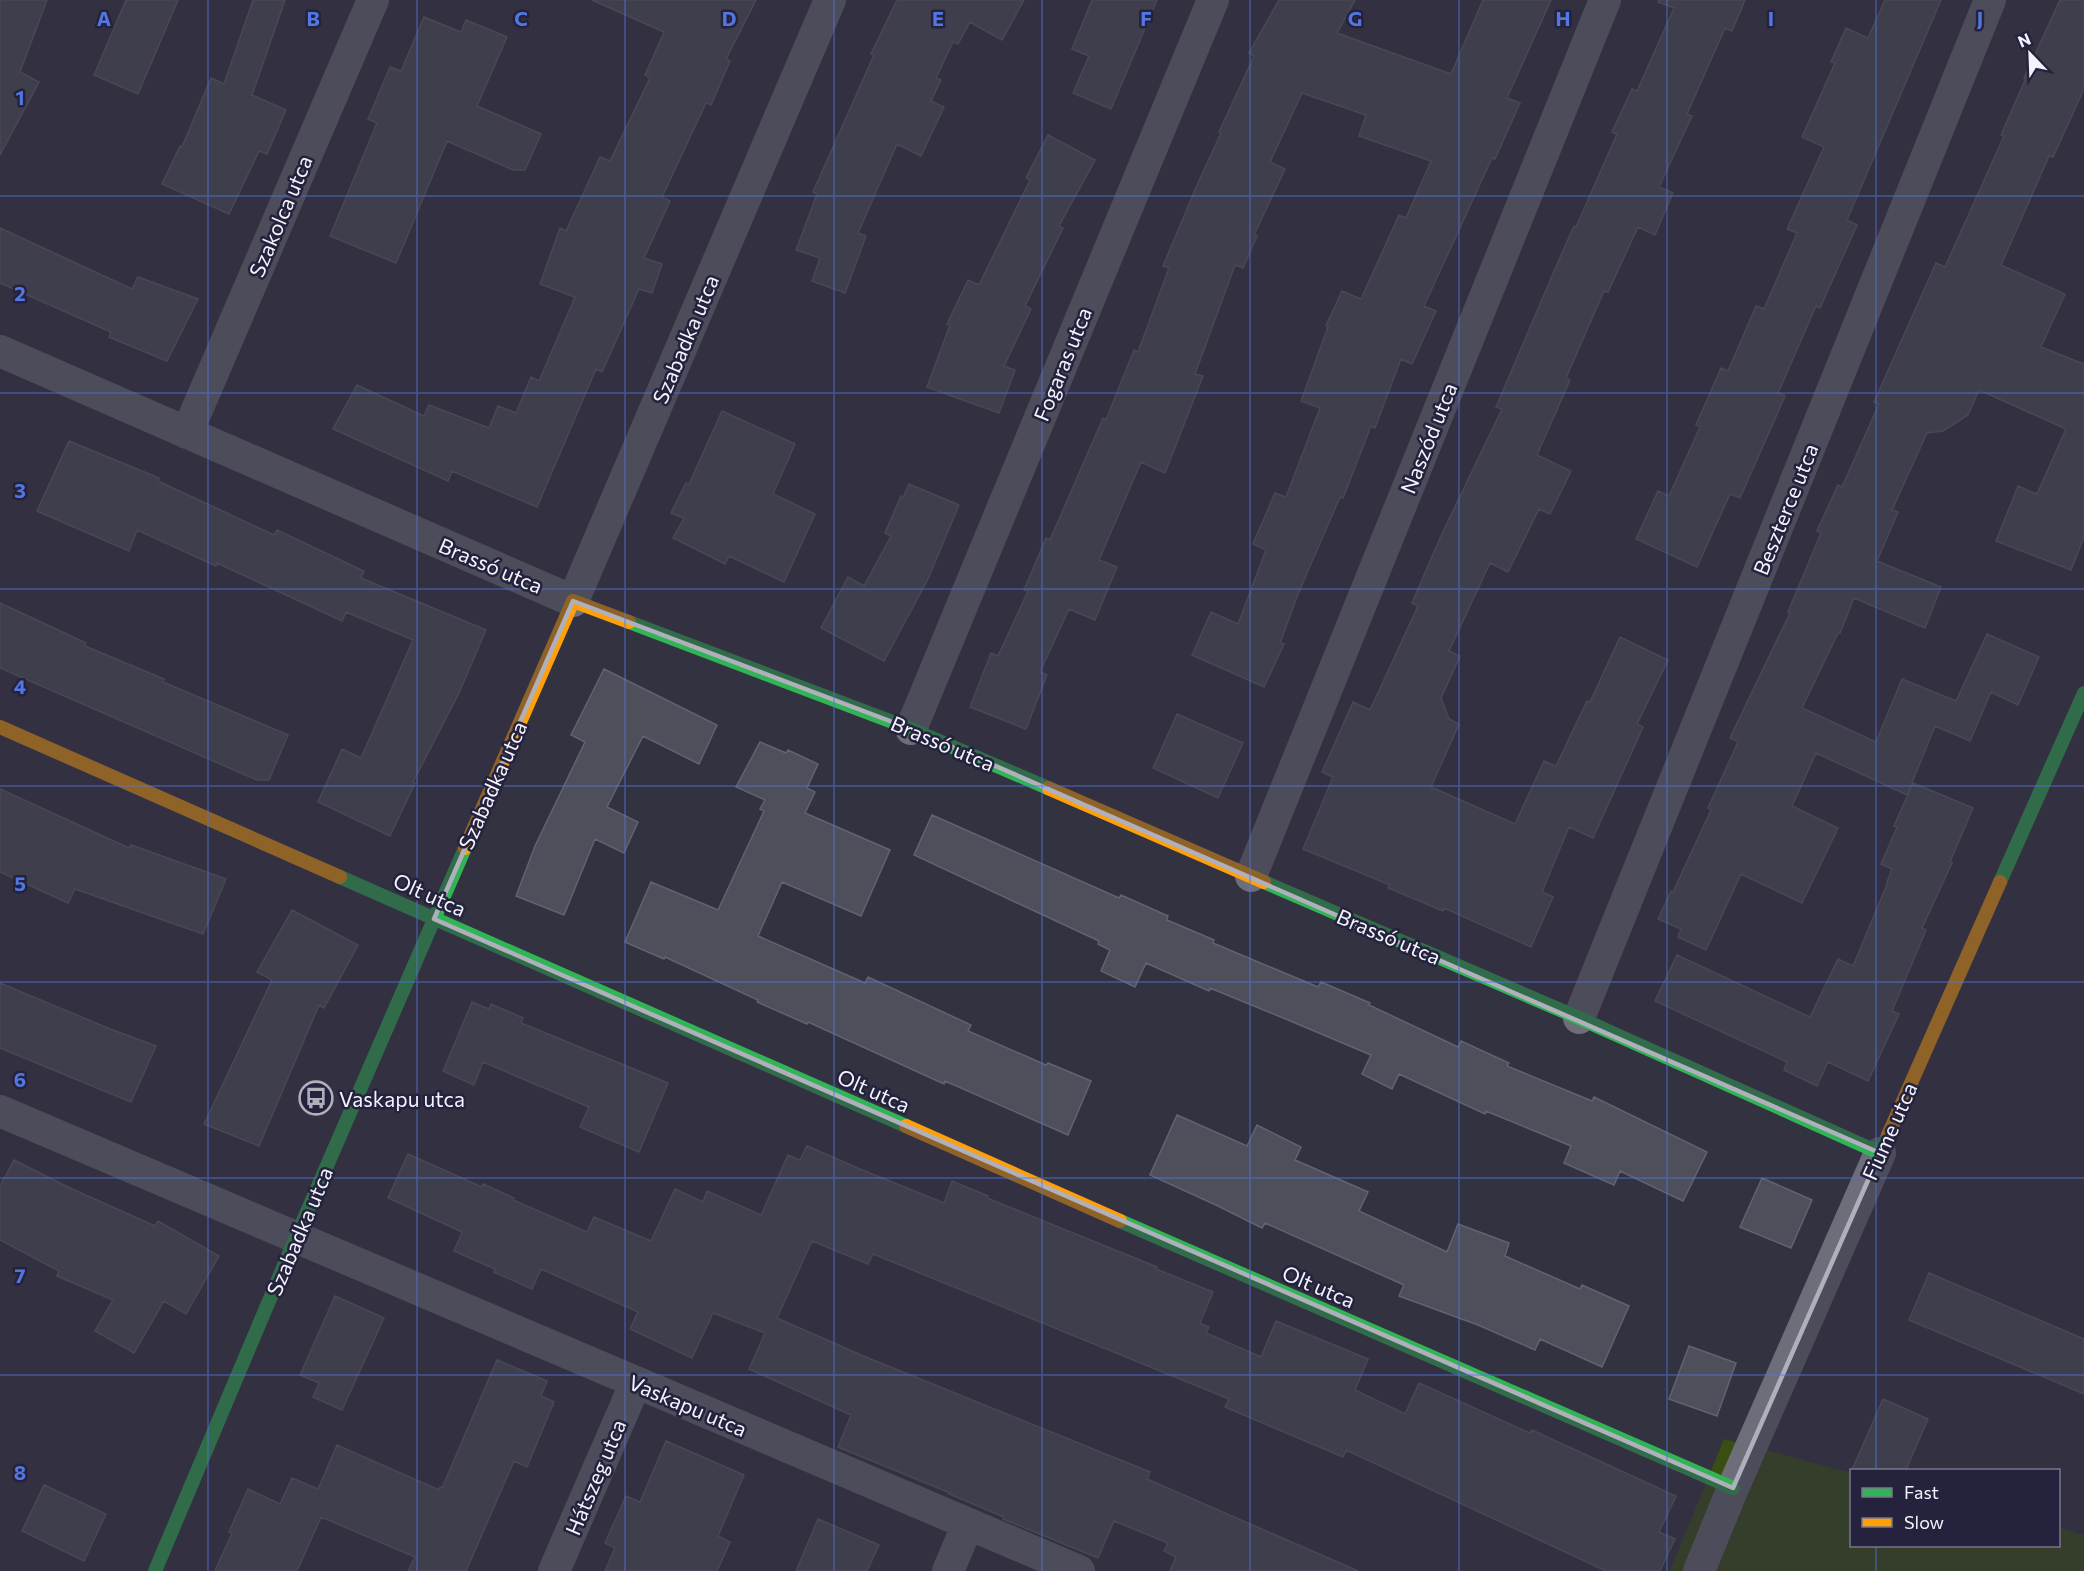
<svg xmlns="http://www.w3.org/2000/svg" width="2084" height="1571" viewBox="0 0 2084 1571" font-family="Commissioner,sans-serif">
<rect width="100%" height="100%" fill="#333241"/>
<path fill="#384f11" d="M1724,1439L1851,1473L1852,1546H2058L2059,1528L2084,1535V1571H1670Z"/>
<path fill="#4f4e5b" stroke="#636270" stroke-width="1.5" d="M0,0H47L20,72L39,82L0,155Z
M126,0H178L138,94L94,75Z
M253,0H285L252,95L286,110L267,154L259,151L229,214L162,184L180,146L182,147L211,78L224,84Z
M592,0H756L726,59L730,61L711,105L706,103L662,197L670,201L644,258L662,264L652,293L639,289L602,372L596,369L537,507L452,471L448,481L333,429L357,385L424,416L429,405L489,428L498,406L516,413L531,377L539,381L575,297L540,284L560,228L566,231L600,157L610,161L650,78L645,75L664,32Z
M897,0H1024L1002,40L970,22L958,44L953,42L936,78L941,80L931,101L944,107L921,156L897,144L858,233L866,236L845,293L812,281L820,258L796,250L817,194L813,192L874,55L871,54Z
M1092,0H1157L1111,109L1073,93L1089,56L1072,49Z
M1279,0H1355L1337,33L1451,74L1483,0H1551L1507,98L1520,103L1495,159L1492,158L1424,306L1436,311L1412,364L1401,359L1375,428L1371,426L1343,498L1340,497L1298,594L1280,643L1284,644L1264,687L1192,655L1211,612L1238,624L1266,550L1253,544L1275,493L1286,497L1320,408L1301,401L1328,327L1326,326L1342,291L1361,299L1399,215L1406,218L1431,161L1359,136L1366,115L1302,93L1270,162L1285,169L1254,235L1257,236L1243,268L1235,265L1195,374L1203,376L1165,473L1141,462L1099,560L1117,567L1095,620L1069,609L1040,672L1047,675L1026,729L970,707L991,653L998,656L1028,591L1024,590L1046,538L1050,540L1103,418L1106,420L1134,350L1138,352L1169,268L1163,266L1197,185L1221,133L1219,132L1254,56L1249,53Z
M1659,0H1745L1732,31L1725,28L1687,114L1692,116L1659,187L1673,193L1655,235L1638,227L1608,292L1604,291L1566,378L1570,380L1537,455L1571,471L1550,514L1539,509L1508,572L1490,563L1449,651L1460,656L1441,698L1449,719L1459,724L1431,787L1515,824L1544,761L1556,766L1587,701L1590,702L1620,637L1668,660L1637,724L1643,727L1593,838L1569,827L1542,892L1553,897L1531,947L1444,908L1443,911L1388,888L1390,885L1303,849L1333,777L1322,772L1353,702L1370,710L1418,606L1412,603L1440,538L1502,409L1496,407L1555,269L1574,226L1576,227L1617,134L1612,132L1632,89L1637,91L1674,8L1658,2Z
M1885,0H1941L1847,220L1857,225L1820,308L1816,306L1778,393L1785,396L1740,498L1730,494L1697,567L1636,539L1658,491L1669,496L1700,427L1696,425L1721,368L1728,371L1756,306L1764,309L1797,233L1787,229L1824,147L1802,137L1835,63L1831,62L1846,28L1868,38Z
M2060,0H2084V89L2053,157L2049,156L2001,265L2065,294L2041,347L2084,364V537L2071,570L1996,541L2018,486L2037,494L2066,429L1979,390L1968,415L1943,431L1927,433L1892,510L1898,512L1877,561L1941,587L1925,628L1854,598L1840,633H1838L1802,708L1876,742L1902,679L1956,701L1987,634L2039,657L2018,705L1991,692L1970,741L1935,726L1907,795L1816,753L1792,806L1838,828L1802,903L1741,874L1706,950L1678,937L1681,929L1658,919L1671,891L1673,892L1711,810L1708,808L1738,742L1730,738L1790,613L1788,612L1821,533L1817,531L1838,485L1842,487L1879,404L1874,402L1936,263L1945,267L2004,136L2001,135L2026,78H2024Z
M424,17L461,32L466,20L507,37L477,106L541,134L525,170H513L447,141L396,263L330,236L377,123L368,119L390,67L401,71Z
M1048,135L1095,160L1059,226L1063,228L1025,306L1031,309L1004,366L1015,370L999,413L927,387L950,325L947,324L968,280L979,285L1030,180L1026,178Z
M0,228L132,289L138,277L198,299L167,361L109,337L111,332L0,283Z
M722,411L795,444L773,494L815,514L784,582L729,556L725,564L673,538L684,518L671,513L686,483L689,484Z
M69,441L159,478L158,481L274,535L277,530L364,571L361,578L486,630L459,693L413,782L415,783L390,836L318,802L342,749L361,758L413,640L346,612L342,621L217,563L216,566L137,530L129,551L37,511Z
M909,484L959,505L928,579L884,661L821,628L848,577L864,586L891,536L885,533L901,496L903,498Z
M0,603L86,643L85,646L164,679L163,682L288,735L269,780H257L0,668Z
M604,669L717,725L699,764L643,736L607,807L638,822L624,853L595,839L564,915L516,896L535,846L585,742L571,735Z
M1177,714L1243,743L1218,798L1153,768Z
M760,742L786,753L788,750L818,764L807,788L815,792L805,813L890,850L861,916L782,882L758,936L865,983L868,977L971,1025L968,1031L1046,1065L1048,1063L1091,1081L1068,1135L945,1081L944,1084L808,1022L807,1024L757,1002L758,1000L665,957L664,959L625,942L651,882L718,910L764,811L760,809L765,800L736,787Z
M1913,783L1973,808L1950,862L1952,863L1922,928L1926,930L1892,1011L1899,1014L1868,1081L1828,1062L1817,1086L1784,1070L1787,1062L1655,1001L1677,955L1810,1017L1838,959L1853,966L1888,882H1887L1892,869L1881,864L1897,827L1894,826Z
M0,789L129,848L131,845L226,879L203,934L75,889L68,903L0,872Z
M932,815L1119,898L1121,895L1168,916L1167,920L1214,940L1213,943L1318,987L1321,982L1370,1003L1369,1005L1458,1047L1461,1041L1509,1063L1507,1066L1592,1101L1594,1097L1707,1152L1683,1201L1620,1171L1614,1185L1564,1163L1571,1146L1486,1111L1485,1114L1399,1074L1392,1089L1362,1074L1371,1055L1281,1017L1210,988L1209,991L1146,963L1135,987L1101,971L1110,950L1098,944L1099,941L914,855Z
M292,910L358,945L324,1008L319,1005L259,1146L204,1124L272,980L257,972Z
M0,983L110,1029L156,1046L131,1102L0,1048Z
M472,1002L489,1009L491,1004L523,1018L521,1023L668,1083L639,1152L580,1127L589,1107L483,1062L474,1085L443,1071Z
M1177,1115L1247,1146L1257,1125L1301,1147L1295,1160L1368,1192L1359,1211L1447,1252L1458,1224L1509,1243L1505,1256L1580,1289L1582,1285L1629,1306L1602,1367L1540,1339L1535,1350L1478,1325L1399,1296L1404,1285L1265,1223L1262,1228L1218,1206L1150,1175Z
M807,1146L860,1169L944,1203L952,1181L988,1196L987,1198L1157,1267L1156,1269L1213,1292L1200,1323L1209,1327L1206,1333L1261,1357L1276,1321L1368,1359L1355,1390L1405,1414L1419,1383L1530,1433L1532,1430L1676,1496L1659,1532L1675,1539L1660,1571H1606L1346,1450L1343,1457L1225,1407L1229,1399L873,1254L868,1264L812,1241L777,1318L861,1355L1150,1472L1147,1479L1358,1571H1170L1176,1557L1164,1551L1168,1543L1114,1521L1098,1558L1003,1519L1004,1517L949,1494L950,1493L838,1447L851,1415L749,1369L765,1333L713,1313L692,1358L630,1329L638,1312L541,1269L532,1289L494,1272L495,1269L454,1251L462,1232L388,1198L408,1154L482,1187L483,1184L514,1198L513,1200L587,1232L594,1217L651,1241L675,1189L703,1202L707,1191L761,1215L788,1155L800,1160Z
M14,1160L70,1188L155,1226L158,1221L219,1256L186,1314L164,1301L134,1353L95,1331L113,1300L57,1276L59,1271L0,1240V1186Z
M1762,1178L1812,1200L1791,1248L1740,1227Z
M1929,1273L2084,1339V1394L1909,1320Z
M335,1296L384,1318L342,1410L313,1397L319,1383L300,1375Z
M1689,1346L1736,1363L1717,1416L1669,1399Z
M497,1360L547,1381L541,1396L554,1402L527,1467L514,1461L466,1571H408L415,1557L321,1517L297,1571H215L232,1533L229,1532L248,1489L280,1504L292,1478L318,1489L337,1445L439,1490L440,1487L442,1488Z
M1883,1399L1928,1419L1906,1470H1852Z
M666,1441L744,1475L718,1536L730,1542L717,1571H605L615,1548L605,1543L626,1496L640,1502Z
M44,1485L106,1514L84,1561L22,1531Z
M818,1519L879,1545L867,1571H796Z"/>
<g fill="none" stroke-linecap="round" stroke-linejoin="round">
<path stroke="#6e6e7a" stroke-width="32" d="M0,351L573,601L830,0
M187,433L373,0
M911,729L1213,0
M1251,876L1605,0
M1579,1018L1990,0
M0,1111L1079,1571
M554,1571L636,1382
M948,1571L968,1524
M1699,1571L1733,1488L1880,1153"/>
<path stroke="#30b455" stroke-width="14" d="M629,622L911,729L1048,788
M340,877L906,1126
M1264,882L1579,1018L1880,1153L1888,1135
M2000,882L2084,693
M1120,1221L1733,1488
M155,1571L296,1237L465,848"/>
<path stroke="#ff9f0a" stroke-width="14" d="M0,727L340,877
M1048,788L1264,882
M465,848L573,601L629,622
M906,1126L1120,1221
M1888,1135L2000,882"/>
</g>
<path d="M0 0H2084V1571H0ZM573,601L911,729L1880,1153L1733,1488L434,919Z" fill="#333241" fill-opacity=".55" fill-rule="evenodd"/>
<path fill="none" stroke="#b0afbc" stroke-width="4.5" stroke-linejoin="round" d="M573,601L911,729L1880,1153L1733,1488L434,919Z"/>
<path fill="none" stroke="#5277e2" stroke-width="1.5" stroke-opacity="0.55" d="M208,0V1571M417,0V1571M625,0V1571M834,0V1571M1042,0V1571M1250,0V1571M1459,0V1571M1667,0V1571M1876,0V1470M0,196H2084M0,393H2084M0,589H2084M0,786H2084M0,982H2084M0,1178H2084M0,1375H2084M1876,1546V1571"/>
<defs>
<symbol id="bus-ring" viewBox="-11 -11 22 22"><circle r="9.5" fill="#24223c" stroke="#b0afbc" stroke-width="1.5"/><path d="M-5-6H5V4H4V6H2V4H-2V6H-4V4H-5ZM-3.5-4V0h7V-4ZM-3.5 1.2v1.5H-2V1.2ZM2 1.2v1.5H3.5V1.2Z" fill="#b0afbc"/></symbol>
</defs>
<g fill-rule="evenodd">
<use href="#bus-ring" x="297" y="1079" width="38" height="38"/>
</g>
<g text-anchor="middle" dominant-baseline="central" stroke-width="5" stroke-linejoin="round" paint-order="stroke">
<g font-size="21" fill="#f3f3fe" stroke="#24223c">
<text transform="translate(280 216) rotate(-67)">Szakolca utca</text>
<text transform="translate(685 339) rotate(-67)">Szabadka utca</text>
<text transform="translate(1062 364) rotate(-68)">Fogaras utca</text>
<text transform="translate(1428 438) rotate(-68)">Naszód utca</text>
<text transform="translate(1785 509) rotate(-68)">Beszterce utca</text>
<text transform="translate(491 565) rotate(23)">Brassó utca</text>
<text transform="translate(943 743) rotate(23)">Brassó utca</text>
<text transform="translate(492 785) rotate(-66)">Szabadka utca</text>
<text transform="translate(430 894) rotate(24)">Olt utca</text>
<text transform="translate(1389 936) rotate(23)">Brassó utca</text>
<text transform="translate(874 1090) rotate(24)">Olt utca</text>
<text transform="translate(1889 1131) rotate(-66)">Fiume utca</text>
<text transform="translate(299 1231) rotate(-67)">Szabadka utca</text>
<text transform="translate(1319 1286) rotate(23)">Olt utca</text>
<text transform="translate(688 1405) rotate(23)">Vaskapu utca</text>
<text transform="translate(595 1477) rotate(-67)">Hátszeg utca</text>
</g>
<g font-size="21" fill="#f3f3fe" stroke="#24223c" text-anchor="start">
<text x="339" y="1098">Vaskapu utca</text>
</g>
</g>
<g font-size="20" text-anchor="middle" font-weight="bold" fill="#5277e2" stroke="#24223c" stroke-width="5" stroke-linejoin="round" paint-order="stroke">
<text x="104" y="26">A</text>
<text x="313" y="26">B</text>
<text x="521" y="26">C</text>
<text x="729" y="26">D</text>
<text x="938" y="26">E</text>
<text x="1146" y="26">F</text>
<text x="1355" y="26">G</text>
<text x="1563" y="26">H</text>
<text x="1771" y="26">I</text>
<text x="1980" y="26">J</text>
<text x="20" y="105">1</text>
<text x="20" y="301">2</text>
<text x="20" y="498">3</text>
<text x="20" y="694">4</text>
<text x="20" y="891">5</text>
<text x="20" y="1087">6</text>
<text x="20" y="1283">7</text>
<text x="20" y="1480">8</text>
</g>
<rect x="1850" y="1469" width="210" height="78" fill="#24223c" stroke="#77768a" stroke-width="1.5"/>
<rect x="1862" y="1488" width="30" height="9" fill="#30b455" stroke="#77768a" stroke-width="1.5"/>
<text x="1904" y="1499" font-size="18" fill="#f3f3fe">Fast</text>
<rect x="1862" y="1518" width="30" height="9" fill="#ff9f0a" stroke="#77768a" stroke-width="1.5"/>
<text x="1904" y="1529" font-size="18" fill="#f3f3fe">Slow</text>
<g transform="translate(2030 54) rotate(337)" stroke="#24223c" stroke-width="4.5" paint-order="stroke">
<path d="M0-4.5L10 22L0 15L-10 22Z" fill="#f3f3fe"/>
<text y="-9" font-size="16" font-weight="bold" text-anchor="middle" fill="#f3f3fe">N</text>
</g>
</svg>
